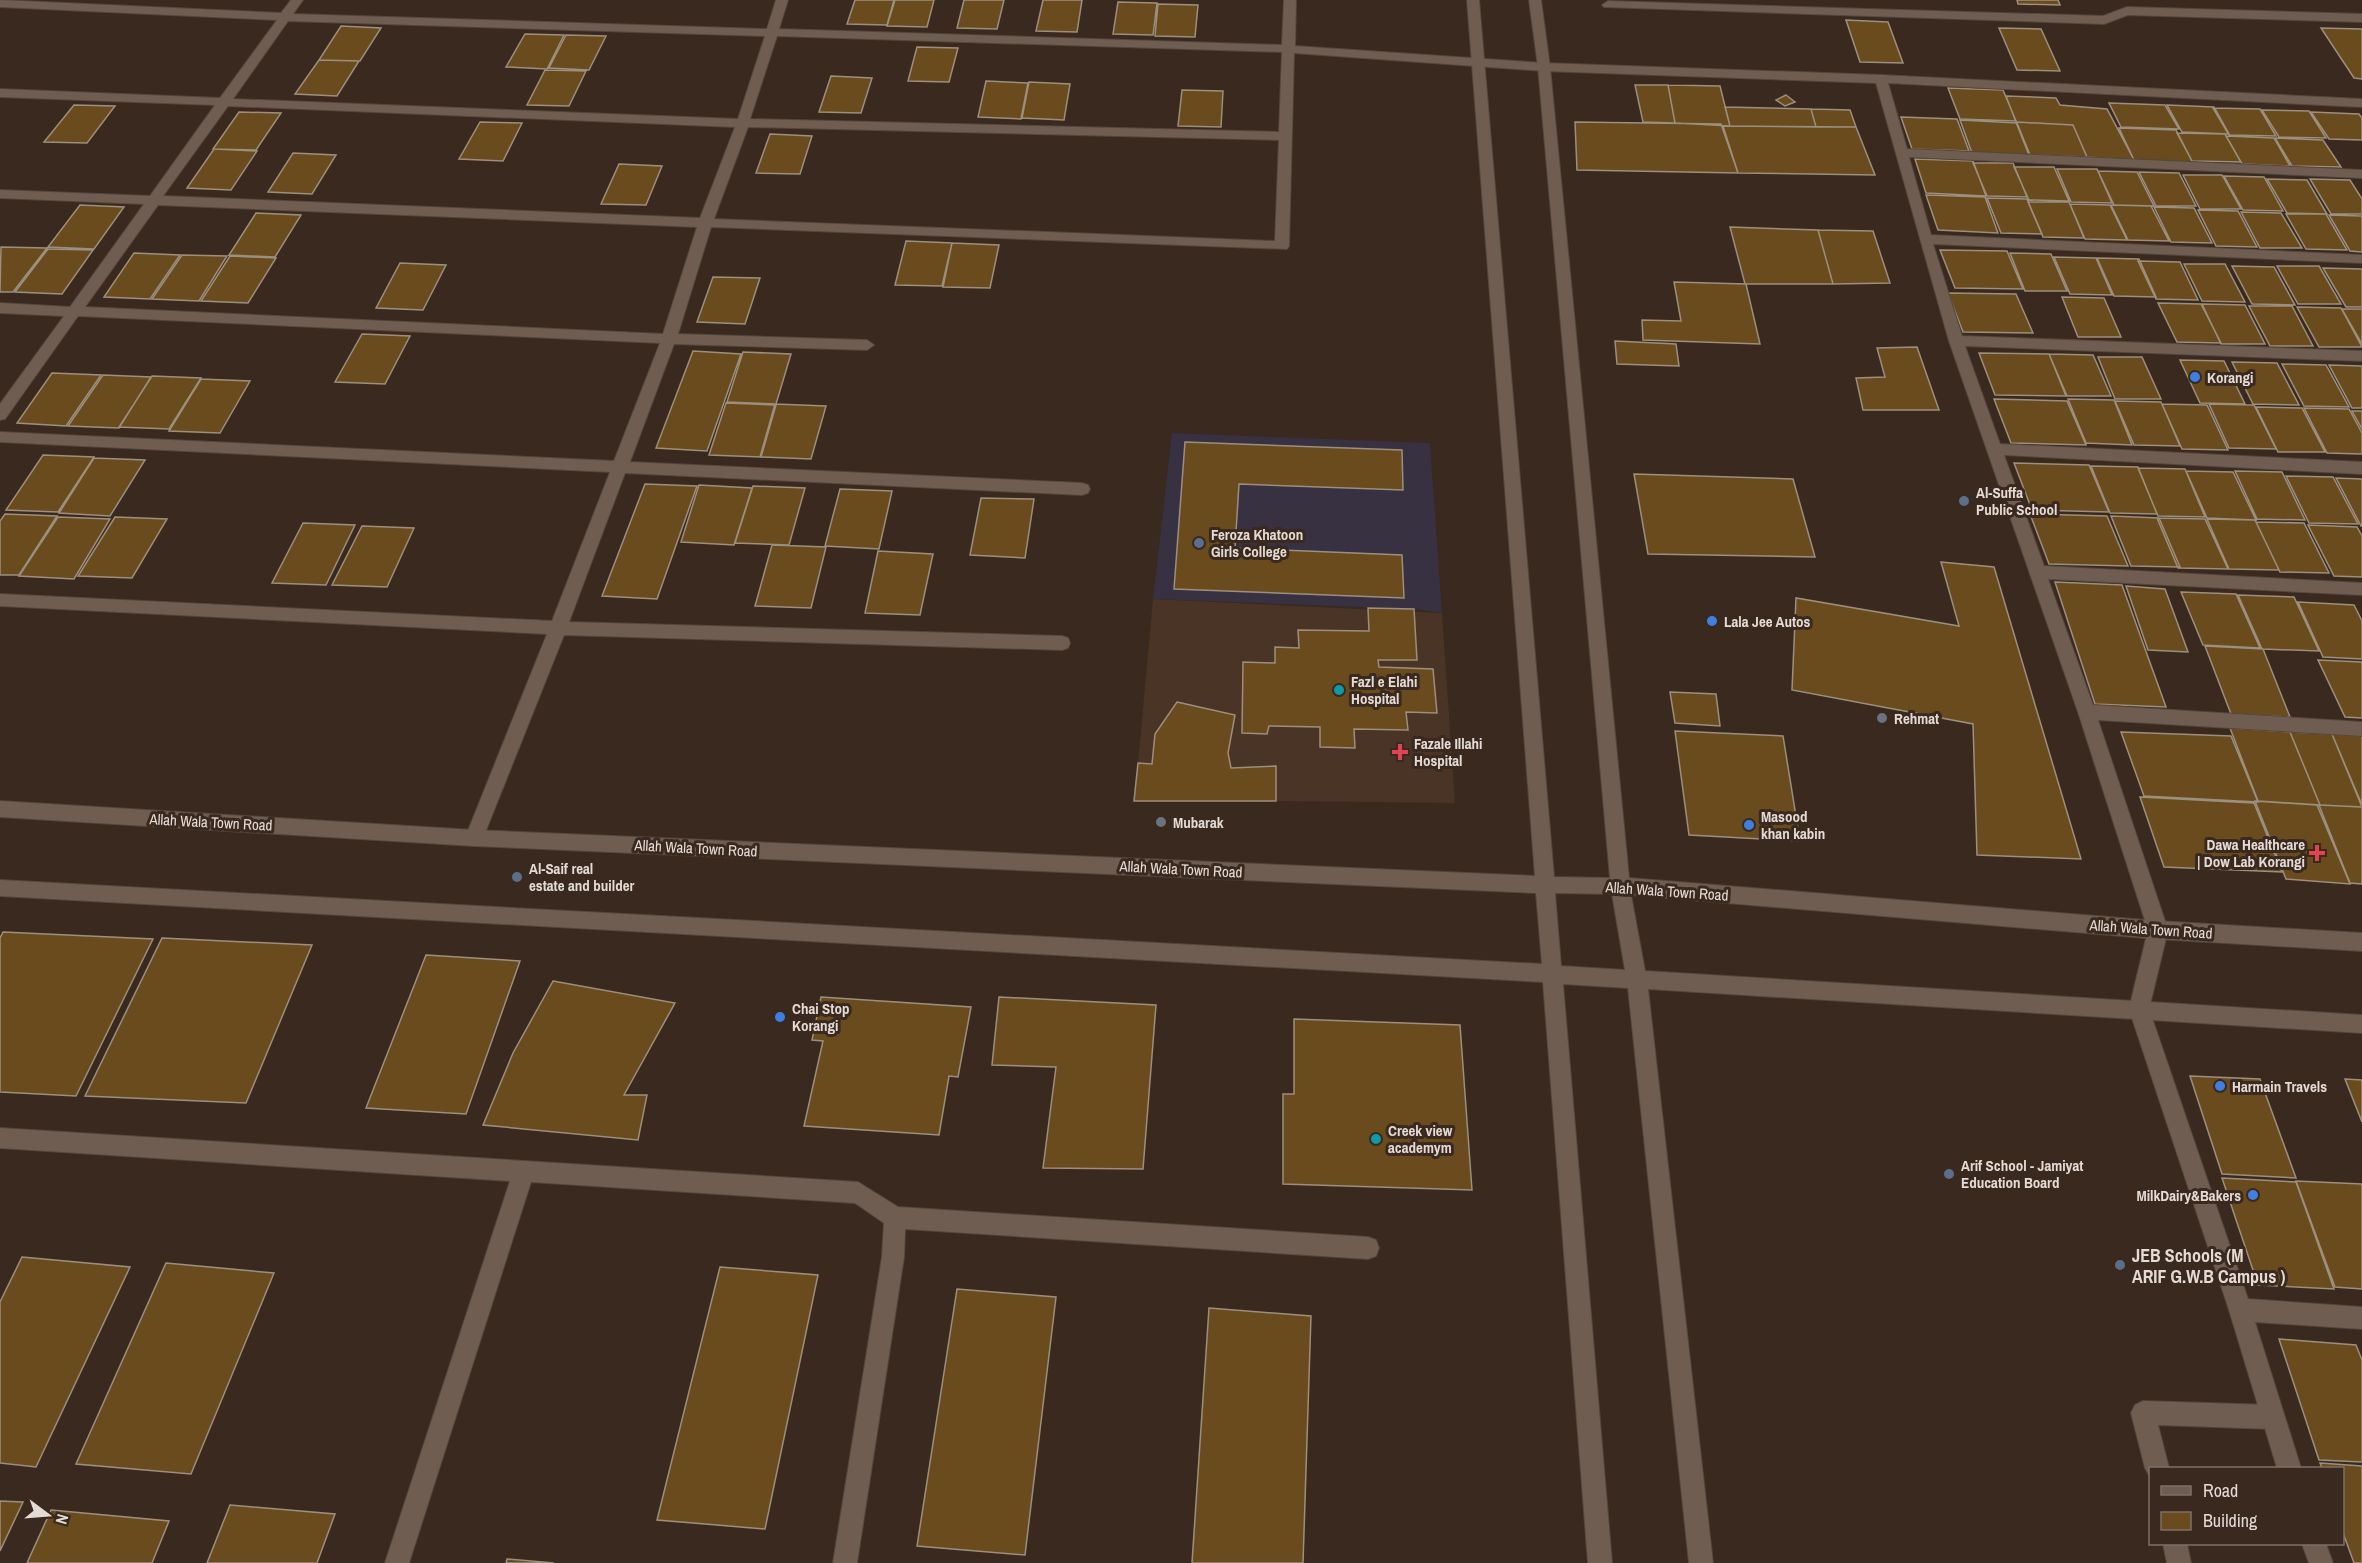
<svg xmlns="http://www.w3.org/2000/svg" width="2362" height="1563" viewBox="0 0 2362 1563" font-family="'Archivo Narrow',sans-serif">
<rect width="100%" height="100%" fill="#39291f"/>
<path fill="#493426" d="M1153,599L1442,613L1455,803L1276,801L1275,766L1231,768L1228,753L1235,715L1177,702L1155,734L1152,764L1138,763Z"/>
<path fill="#373142" d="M1172,433L1430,443L1442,613L1414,609L1153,599Z"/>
<path fill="#694b1e" stroke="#9c8f7e" stroke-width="1.5" d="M855,0H894L887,25L847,24Z
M895,0H934L927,27L887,26Z
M964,0H1004L997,29L957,28Z
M1043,0H1082L1077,32L1036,31Z
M2017,0H2058L2060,5L2018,4Z
M1118,2L1157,3L1153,35L1113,34Z
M1158,4L1198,5L1195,37L1155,36Z
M1846,20L1888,22L1903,63L1860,62Z
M341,26L381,28L360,61L319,60Z
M1999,28L2041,29L2060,71L2017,70Z
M2321,28L2362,29V79L2354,78Z
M525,34L564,35L547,69L506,67Z
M566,35L606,36L589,70L549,68Z
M917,47L958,48L949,82L908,81Z
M319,60L359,61L337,96L295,94Z
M545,70L586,71L569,106L527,105Z
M831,76L872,78L861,113L819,112Z
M986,81L1028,83L1021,119L978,117Z
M1029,82L1070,84L1064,120L1022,118Z
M1635,85H1668L1675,123L1643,122Z
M1668,85L1720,86L1730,126L1675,123Z
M1948,88L2003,90L2016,121L1960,119Z
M1182,90L1223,91L1221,127L1178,126Z
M1786,95L1795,102L1785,106L1776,100Z
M2006,96L2056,98L2060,105L2107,109L2134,160L2087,157L2073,125L2016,122Z
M2109,103L2165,105L2179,129L2121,127Z
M74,105L115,106L87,143L44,142Z
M2167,105L2214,107L2229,134L2182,132Z
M1725,107L1811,109L1816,127L1730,126Z
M2213,108L2260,109L2276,136L2229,135Z
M1811,109L1850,110L1856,127H1816Z
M2262,110L2309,111L2326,138L2279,137Z
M239,112L281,113L256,150L213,149Z
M2311,112L2359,114L2362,118V140L2329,139Z
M1901,117L1957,119L1969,151L1912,149Z
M1960,120L2017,123L2030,155L1972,153Z
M480,122L522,123L503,161L459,159Z
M1575,122L1721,124L1738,173L1577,170Z
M2016,122L2073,125L2087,157L2029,155Z
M1723,126L1856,127L1875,175L1738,173Z
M2119,128L2176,130L2193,163L2134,160Z
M2177,133L2225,134L2241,162L2192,161Z
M770,134L812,136L800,174L756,173Z
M2226,136L2274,138L2290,166L2242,164Z
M2275,138L2323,140L2341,167L2292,166Z
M214,149L257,151L231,190L187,188Z
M293,153L336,155L312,194L268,192Z
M1915,159L1973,161L1986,196L1926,193Z
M1973,163H2013L2027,197L1987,196Z
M619,164L662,166L646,205L601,204Z
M2014,167H2054L2069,201L2029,200Z
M2057,169H2097L2112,203L2071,202Z
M2098,171L2137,172L2154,206L2114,205Z
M2139,172L2179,173L2196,206H2156Z
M2183,175H2222L2241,209H2200Z
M2224,176L2264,177L2283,211L2243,210Z
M2267,179L2307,180L2327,214L2287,213Z
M2310,179L2350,180L2362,199V214H2331Z
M1926,195L1985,197L1998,233L1938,230Z
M1987,198L2027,199L2042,234L2001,233Z
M2028,202H2069L2084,238L2043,237Z
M2070,204L2110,205L2127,240L2085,239Z
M80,205L124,207L94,249L48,247Z
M2111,205L2151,206L2169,241L2128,240Z
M2154,207L2194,208L2212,243L2171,242Z
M2198,210L2238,211L2257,247L2216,246Z
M2241,212L2281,213L2302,248H2260Z
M256,213L301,215L275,257L229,255Z
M2286,214H2326L2347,250L2306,249Z
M2329,215L2362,216V252L2350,251Z
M1730,227L1818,230L1833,284H1745Z
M1818,230L1873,231L1890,283L1833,284Z
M906,241L952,243L942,286L895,285Z
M952,243L999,245L990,288L943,287Z
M1,247L47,248L13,292H0Z
M48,249L93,250L62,294L15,292Z
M1940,250L2007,251L2023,289L1955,288Z
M134,253L180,255L150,299L104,297Z
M2010,253L2051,254L2067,291H2025Z
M182,255L227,256L199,301L152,299Z
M230,256L276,258L248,303L201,301Z
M2054,257L2096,258L2112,295L2070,294Z
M2097,258L2139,259L2156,297L2114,296Z
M2138,261L2180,262L2198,300L2156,299Z
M400,263L446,265L423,310L376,308Z
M2184,264H2225L2245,302L2202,301Z
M2232,266L2274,267L2295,305L2252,304Z
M2277,266H2319L2341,304H2298Z
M2323,268L2362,269V307H2346Z
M713,277L760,278L745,324L697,322Z
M1674,282L1746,284L1760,344L1643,340L1642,320L1681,321Z
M1948,293L2016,294L2033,333L1963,332Z
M2062,297L2104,298L2121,337H2078Z
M2158,303L2201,304L2221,343L2177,342Z
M2202,304L2245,305L2265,344H2221Z
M2249,306H2292L2313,346H2270Z
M2297,307L2341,308L2362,347H2319Z
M2342,309H2362V344Z
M362,334L410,336L385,384L335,382Z
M1615,341L1676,344L1679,366L1617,364Z
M1917,347L1939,410H1863L1856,378L1885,377L1877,348Z
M693,351L741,354L707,451L656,448Z
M743,352L791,354L776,404L727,402Z
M1979,353L2049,354L2067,396L1995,395Z
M2049,354L2093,355L2111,396H2066Z
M2098,357H2142L2161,399H2115Z
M2180,360L2224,361L2245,404L2200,403Z
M2232,362L2277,363L2299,405L2253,404Z
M2282,364L2326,365L2349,407L2304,406Z
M2329,365L2362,366V408H2352Z
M52,373L101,375L66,426L17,423Z
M103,375L151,377L119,428L68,426Z
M152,376L201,378L169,429L119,427Z
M201,379L250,381L220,433L169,431Z
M1994,399L2067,401L2086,445L2011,443Z
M2068,399L2114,400L2132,445L2086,443Z
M2115,401L2161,402L2180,446L2134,445Z
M726,403L776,405L761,457L709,455Z
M775,404L826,406L811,459L760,457Z
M2162,404L2207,405L2228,450L2182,449Z
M2209,404L2254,405L2276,449L2229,448Z
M2256,407L2302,408L2325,452H2278Z
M2304,408L2349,409L2362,433V454L2327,453Z
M2352,411H2362V429Z
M1185,442L1402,450L1403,490L1239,484L1235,548L1402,555L1404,598L1174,589Z
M43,455L94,457L58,512L6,510Z
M94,458L145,460L110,516L59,513Z
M2014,463L2089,465L2109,512L2032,510Z
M2091,466L2138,467L2157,514L2110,513Z
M2138,468L2185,469L2205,517L2158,516Z
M2186,471L2233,472L2256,520L2207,518Z
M2235,471L2282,472L2305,520L2257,519Z
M1634,474L1793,479L1815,557L1648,554Z
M2286,476L2333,477L2358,524L2309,523Z
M2336,478L2362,479V526H2361Z
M645,484L697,486L657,599L602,596Z
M699,485L752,488L734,545L681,542Z
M753,486L805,488L789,545L735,543Z
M840,489L892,491L879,549L825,546Z
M981,498L1034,499L1025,558L970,555Z
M5,514L57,516L19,575H0V521Z
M2030,514L2107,516L2128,566L2049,564Z
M2111,516L2159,518L2180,567L2131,566Z
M58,517L110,519L74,579L19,576Z
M115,517L167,519L132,578L78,576Z
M2157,518L2205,519L2228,569L2178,568Z
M2207,519L2255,520L2279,570L2229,569Z
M2256,522L2304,523L2329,573L2280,572Z
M303,523L355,525L326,585L272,583Z
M2308,525L2357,527L2362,536V577L2334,576Z
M362,526L414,528L387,587L332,585Z
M772,545L826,547L811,608L755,606Z
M878,551L933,554L920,615L865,613Z
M1941,562L1994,567L2081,859L1977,855L1973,724L1792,690L1796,598L1959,626Z
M2055,582L2122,585L2166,707L2095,704Z
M2126,586L2165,589L2188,652L2148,650Z
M2181,592L2236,594L2260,648L2203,645Z
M2238,595L2294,597L2319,651L2262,649Z
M2298,602L2354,605L2362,621V659L2323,657Z
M1368,608L1414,609L1417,660H1378L1379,667L1433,669L1437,713L1406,712L1408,730L1354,729L1355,748L1320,747V727L1269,726L1267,734L1242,733L1243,662L1275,663V647L1299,648L1298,630L1369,631Z
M2205,646L2263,649L2290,717L2231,714Z
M2318,660L2362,662V718L2345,717Z
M1670,692L1716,694L1720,726L1675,723Z
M1177,702L1235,715L1228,753L1231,768L1276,766V801H1134L1138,763L1152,764L1155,734Z
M2230,728L2290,732L2320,805L2258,801Z
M1675,731L1783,736L1800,841L1689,835Z
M2121,732L2231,736L2258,802L2144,796Z
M2290,732L2332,734L2362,807L2320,805Z
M2332,734L2362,736V805Z
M2140,797L2254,803L2282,872L2164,867Z
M2255,801L2317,805L2350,884L2286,879Z
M2319,805L2362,807V884L2350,883Z
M3,932L153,939L76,1096L0,1092V938Z
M162,938L312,945L246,1103L85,1096Z
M426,955L520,961L466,1114L366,1108Z
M553,981L675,1003L624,1095H647L638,1140L483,1125L513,1053Z
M821,997L971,1007L958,1077L949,1076L939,1135L804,1126L823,1041L812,1040Z
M999,997L1156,1005L1143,1169L1043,1168L1056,1067L992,1065Z
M1294,1019L1460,1025L1472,1190L1283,1184V1094H1294Z
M2190,1076L2260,1079L2296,1178L2222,1174Z
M2345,1079L2362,1080V1122Z
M2222,1178L2296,1182L2334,1289L2258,1285Z
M2296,1181L2362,1184V1289L2335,1287Z
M22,1257L130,1267L36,1467L0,1463V1302Z
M166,1263L274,1273L191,1474L76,1464Z
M720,1267L818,1275L765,1529L657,1520Z
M957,1289L1056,1297L1025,1555L917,1546Z
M1209,1308L1311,1316L1303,1563H1192Z
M2279,1339L2356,1345L2362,1360V1462L2319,1460Z
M2320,1463L2362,1466V1563H2354L2342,1530V1468H2322Z
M0,1501L23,1502L0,1551Z
M230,1505L335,1514L317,1563H207Z
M51,1510L169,1521L152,1563H27Z
M507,1559L554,1563H506Z"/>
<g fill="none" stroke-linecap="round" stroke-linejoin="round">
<defs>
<path id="lane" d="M2143,1401L2272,1405L2280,1409L2284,1417L2280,1425L2272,1429L2158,1425L2169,1468H2150V1477L2145,1468L2131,1413L2135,1405Z
M2163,1544H2187L2191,1563H2167Z"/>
<path id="street" d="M0,0L281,13L291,0H303L293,14L767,29L776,0H788L779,29L1282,45L1284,0H1296L1295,46L1544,63L1881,75L2362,99V107L1888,83L1907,149L2362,170V178L1909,157L1931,235L2362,255V263L1933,244L1962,336L2362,351V361L1965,346L2000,444L2362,462V474L2004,455L2044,566L2362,583V595L2048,579L2093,705L2362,722V736L2098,720L2168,930L2149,1009L2248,1299L2362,1307V1329L2255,1322L2301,1468H2277L2229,1310L2129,1009L2148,930L2078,712L1949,341L1876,83L1544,71L1294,53L1289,246L1287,249L711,227L678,334L867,340L874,345L867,350L674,344L630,462L1082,483L1088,485L1090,489L1088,493L1082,495L625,473L569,622L1062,636L1068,638L1070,643L1068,648L1062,650L564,635L483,838L481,844L474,846L467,844L465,838L547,634L0,606V594L552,621L610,472L0,442V432L614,461L660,343L78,316L5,419L0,420V404L64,316L0,313V303L70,307L144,204L0,198V190L150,196L215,105L0,97V89L220,98L277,20L0,7ZM288,21L765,36L738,119L233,99ZM777,36L1282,52L1279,132L750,119ZM228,106L735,127L700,218L163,196ZM748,127L1279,140L1275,241L714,219ZM158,205L697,227L663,334L85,307Z
M1608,1L2103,16L2127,7L2362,14V22L2128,15L2104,24L1604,7L1602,5Z
M0,1128L858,1182L898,1207L1368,1237L1376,1240L1379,1248L1376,1256L1368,1259L905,1229L904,1257L857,1563H833L882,1257L884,1223L855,1203L531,1182L409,1563H385L510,1181L0,1148Z
M2302,1544H2326L2333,1563H2309Z"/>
<path id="secondary" d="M1467,0H1479L1554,877L1610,878L1538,67L1529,0H1541L1550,67L1629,878L2158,921L2362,933V951L2158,939L1631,895L1645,971L2362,1015V1033L1648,989L1713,1563H1689L1628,988L1563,984L1612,1563H1588L1543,982L0,896V880L1542,964L1536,893L474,846L0,817V801L474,830L1535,876ZM1555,893L1612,894L1625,970L1561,966Z"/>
</defs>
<use href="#lane" stroke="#53463d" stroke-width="2"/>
<use href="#street" stroke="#53463d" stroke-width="2"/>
<use href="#secondary" stroke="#53463d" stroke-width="2"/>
<use href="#lane" fill="#6f5d52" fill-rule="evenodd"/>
<use href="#street" fill="#6f5d52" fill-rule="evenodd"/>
<use href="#secondary" fill="#6f5d52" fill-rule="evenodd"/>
</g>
<g fill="#3f7fe0" stroke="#39291f" stroke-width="2">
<circle cx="2195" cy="377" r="6"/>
<circle cx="1712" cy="621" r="6"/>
<circle cx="1749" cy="825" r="6"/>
<circle cx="780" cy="1017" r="6"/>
<circle cx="2220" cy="1086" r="6"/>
<circle cx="2253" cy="1195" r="6"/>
</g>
<g fill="#5c6f8a" stroke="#39291f" stroke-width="2">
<circle cx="1964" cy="501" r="6"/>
<circle cx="1199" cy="543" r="6"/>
<circle cx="517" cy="877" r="6"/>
<circle cx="1949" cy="1174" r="6"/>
<circle cx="2120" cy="1265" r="6"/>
</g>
<g fill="#0f9aa8" stroke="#39291f" stroke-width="2">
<circle cx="1339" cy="690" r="6"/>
<circle cx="1376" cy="1139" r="6"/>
</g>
<g fill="#6b7280" stroke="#39291f" stroke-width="2">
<circle cx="1882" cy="718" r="6"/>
<circle cx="1161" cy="822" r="6"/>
</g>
<g fill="#e0444e" stroke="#39291f" stroke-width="2">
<path d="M1397 743h6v6h6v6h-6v6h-6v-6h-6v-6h6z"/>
<path d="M2314 844h6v6h6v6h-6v6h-6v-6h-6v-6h6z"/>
</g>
<g text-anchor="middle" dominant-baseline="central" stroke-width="6" stroke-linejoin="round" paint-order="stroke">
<g font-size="15" font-weight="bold" fill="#e5dbd4" stroke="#39291f" text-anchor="start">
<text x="2207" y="377">Korangi</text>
<text x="1976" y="492">Al-Suffa<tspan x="1976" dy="17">Public School</tspan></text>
<text x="1211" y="534">Feroza Khatoon<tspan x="1211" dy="17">Girls College</tspan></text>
<text x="1724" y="621">Lala Jee Autos</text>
<text x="1351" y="681">Fazl e Elahi<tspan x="1351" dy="17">Hospital</tspan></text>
<text x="1894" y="718">Rehmat</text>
<text x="1414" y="743">Fazale Illahi<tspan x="1414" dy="17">Hospital</tspan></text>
<text x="1761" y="816">Masood<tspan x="1761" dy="17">khan kabin</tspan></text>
<text x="1173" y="822">Mubarak</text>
<text x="2305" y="844" text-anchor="end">Dawa Healthcare<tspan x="2305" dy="17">| Dow Lab Korangi</tspan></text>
<text x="529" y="868">Al-Saif real<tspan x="529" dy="17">estate and builder</tspan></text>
<text x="792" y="1008">Chai Stop<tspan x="792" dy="17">Korangi</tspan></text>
<text x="2232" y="1086">Harmain Travels</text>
<text x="1388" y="1130">Creek view<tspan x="1388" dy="17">academym</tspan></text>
<text x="1961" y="1165">Arif School - Jamiyat<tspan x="1961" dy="17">Education Board</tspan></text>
<text x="2241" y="1195" text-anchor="end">MilkDairy&amp;Bakers</text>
</g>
<g font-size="15" fill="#e5dbd4" stroke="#39291f">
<text transform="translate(211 822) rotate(3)">Allah Wala Town Road</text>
<text transform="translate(696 848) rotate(3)">Allah Wala Town Road</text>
<text transform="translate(1181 869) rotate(3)">Allah Wala Town Road</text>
<text transform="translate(1667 891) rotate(4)">Allah Wala Town Road</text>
<text transform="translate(2151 929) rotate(4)">Allah Wala Town Road</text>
</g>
<g font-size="18" font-weight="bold" fill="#e5dbd4" stroke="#39291f" text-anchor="start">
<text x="2132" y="1255">JEB Schools (M<tspan x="2132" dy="21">ARIF G.W.B Campus )</tspan></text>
</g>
</g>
<rect x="2149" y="1467" width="195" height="78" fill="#39291f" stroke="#7e7067" stroke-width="1.5"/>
<rect x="2161" y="1486" width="30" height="9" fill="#6f5d52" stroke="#7e7067" stroke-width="1.5"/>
<text x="2203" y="1497" font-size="18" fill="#e5dbd4">Road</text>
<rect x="2161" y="1512" width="30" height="18" fill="#694b1e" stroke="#7e7067" stroke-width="1.5"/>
<text x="2203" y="1527" font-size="18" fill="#e5dbd4">Building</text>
<g transform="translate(48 1515) rotate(106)" stroke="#39291f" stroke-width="4.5" paint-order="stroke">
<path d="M0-4.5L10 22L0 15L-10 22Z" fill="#e5dbd4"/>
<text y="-9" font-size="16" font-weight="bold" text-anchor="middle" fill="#e5dbd4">N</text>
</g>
</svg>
